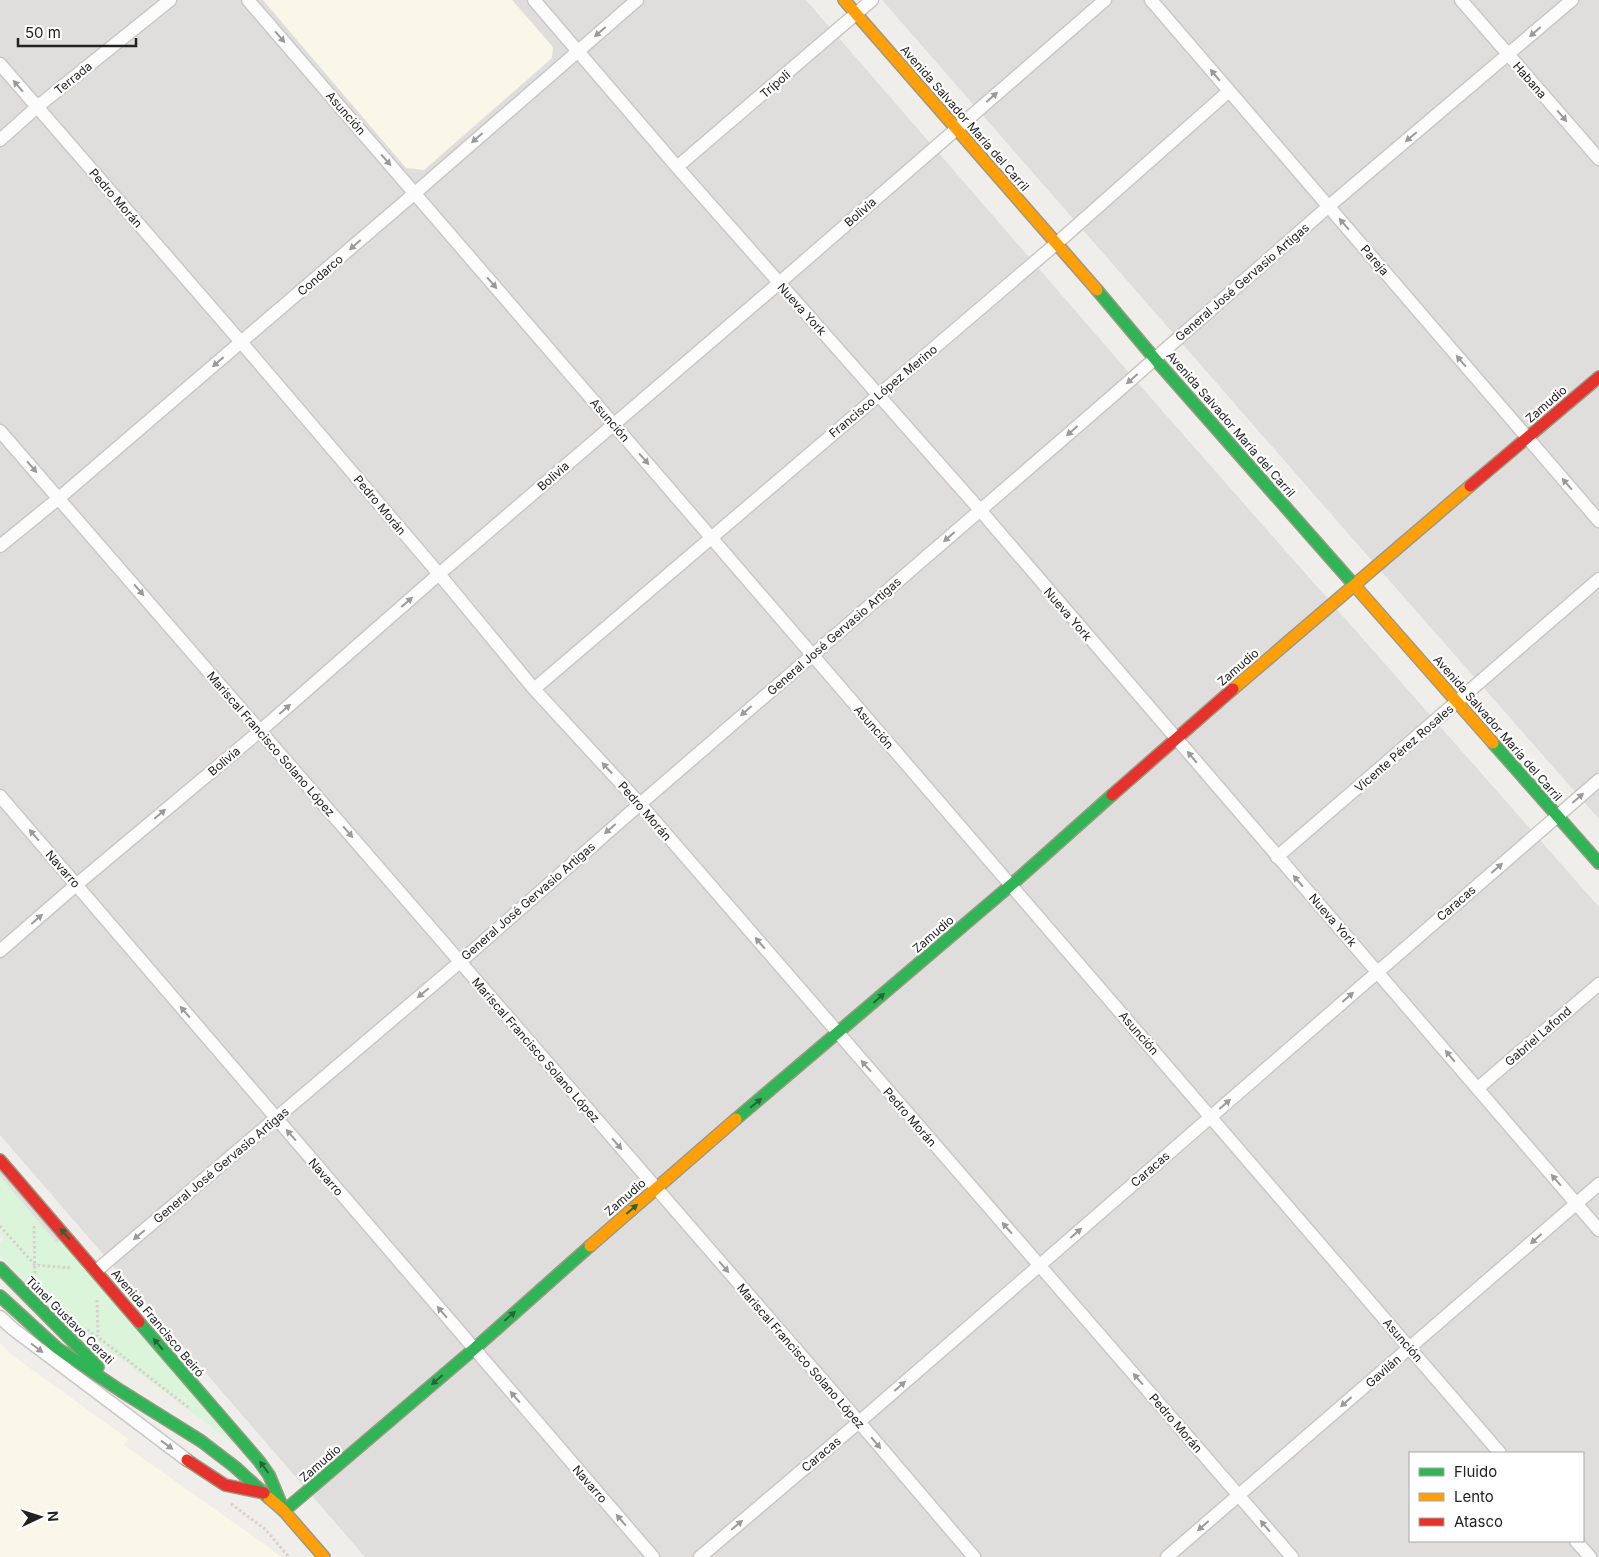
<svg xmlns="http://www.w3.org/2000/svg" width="1599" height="1557" viewBox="0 0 1599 1557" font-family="Inter,sans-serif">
<rect width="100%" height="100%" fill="#f0eeeb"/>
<path fill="#dfdedc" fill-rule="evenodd" d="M0,0H806L1151,398L1599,907V1557H365L0,1135ZM1410,1453H1583V1541H1410Z
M882,0H1599V819L1366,554Z"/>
<path fill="#f8f7e8" d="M263,0H512L553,47L552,58L424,170L406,168Z
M0,1343L12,1355L128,1439L124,1445L264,1544L281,1557H0Z"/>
<path fill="#daf5da" d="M0,1176L57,1243L62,1239L176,1371L237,1446L71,1322L29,1285L0,1256V1243L5,1238L0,1233Z"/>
<path fill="#e0dfde" d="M0,1168L62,1239L57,1243L0,1176Z"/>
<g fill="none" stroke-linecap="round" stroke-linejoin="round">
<defs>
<path id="street" d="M248,0L1500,1453
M534,0L677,167L980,510L1599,1230
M1151,0L1599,521
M1461,0L1599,159
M0,64L241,342L439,574L534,689L640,804L1292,1557
M0,140L37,107L170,0
M677,167L872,0
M0,431L859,1422L974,1557
M0,546L59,498L415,193L637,0
M534,689L1057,243L1229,91
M0,796L653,1557
M1277,857L1599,579
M0,951L76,885L260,731L439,574L779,283L1105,0
M1478,1088L1599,984
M96,1271L460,962L640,804L1109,399L1329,206L1572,0
M0,1317L13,1329L187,1460
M1576,1541L1590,1557
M700,1557L859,1422L1599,780
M1167,1557L1599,1184"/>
<path id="fast" d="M1097,290L1155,359L1355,586
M1493,743L1599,863
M736,1119L1011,885L1112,795
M0,1268L98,1367
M0,1296L57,1348L121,1391L201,1441L235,1467L269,1498
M139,1322L259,1461L269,1475L284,1511
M284,1511L474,1349L590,1246"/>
<path id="slow" d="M844,0L1097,290
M1355,586L1493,743
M1233,689L1470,486
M590,1246L736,1119
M269,1498L284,1511L324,1557"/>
<path id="jam" d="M1470,486L1599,377
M1112,795L1233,689
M0,1160L139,1322
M187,1460L225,1485L264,1493"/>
</defs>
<use href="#street" stroke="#c9c8c7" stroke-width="15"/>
<use href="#fast" stroke="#999a82" stroke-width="14"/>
<use href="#slow" stroke="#999a82" stroke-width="14"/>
<use href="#jam" stroke="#999a82" stroke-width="14"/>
<path stroke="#dccecd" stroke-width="3" stroke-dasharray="2.5 2.5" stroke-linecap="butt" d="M0,1226L35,1265L72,1268
M34,1226L35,1282
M97,1300L98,1336
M87,1330L98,1337L189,1408
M231,1504L265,1529L289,1557"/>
<use href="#street" stroke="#fdfcfc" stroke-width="12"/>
<use href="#fast" stroke="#30b455" stroke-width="11"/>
<use href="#slow" stroke="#ff9f0a" stroke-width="11"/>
<use href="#jam" stroke="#e5322d" stroke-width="11"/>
</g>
<defs><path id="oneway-solid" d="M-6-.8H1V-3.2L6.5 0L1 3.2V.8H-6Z" transform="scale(1.25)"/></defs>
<g fill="#9a9a9a">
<use href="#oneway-solid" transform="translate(600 32) rotate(139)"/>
<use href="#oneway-solid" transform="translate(1535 32) rotate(139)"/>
<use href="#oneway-solid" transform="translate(280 37) rotate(49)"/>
<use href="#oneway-solid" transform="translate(1215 75) rotate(-130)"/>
<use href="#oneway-solid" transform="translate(18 86) rotate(-131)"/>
<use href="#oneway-solid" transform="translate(992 97) rotate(-41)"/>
<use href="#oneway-solid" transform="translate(1562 116) rotate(49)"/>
<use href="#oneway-solid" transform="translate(1411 137) rotate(140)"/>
<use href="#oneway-solid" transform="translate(477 138) rotate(139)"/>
<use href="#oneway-solid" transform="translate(386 160) rotate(49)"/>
<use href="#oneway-solid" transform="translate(1344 224) rotate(-131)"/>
<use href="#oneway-solid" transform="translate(355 245) rotate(139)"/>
<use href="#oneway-solid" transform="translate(492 283) rotate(49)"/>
<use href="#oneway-solid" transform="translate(1461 361) rotate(-131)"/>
<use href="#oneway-solid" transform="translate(218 362) rotate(139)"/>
<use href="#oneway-solid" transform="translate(1132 379) rotate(139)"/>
<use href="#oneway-solid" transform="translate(1072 431) rotate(139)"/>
<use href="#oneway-solid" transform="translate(644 459) rotate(49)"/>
<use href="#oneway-solid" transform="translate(32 467) rotate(49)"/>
<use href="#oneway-solid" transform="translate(1567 484) rotate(-131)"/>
<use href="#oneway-solid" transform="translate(949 537) rotate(139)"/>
<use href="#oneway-solid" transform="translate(139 590) rotate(49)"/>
<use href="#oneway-solid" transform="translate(407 602) rotate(-41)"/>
<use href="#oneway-solid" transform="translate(285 709) rotate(-41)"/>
<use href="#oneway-solid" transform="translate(746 711) rotate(139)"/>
<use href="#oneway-solid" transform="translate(1192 757) rotate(-130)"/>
<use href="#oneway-solid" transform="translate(607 768) rotate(-133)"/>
<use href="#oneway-solid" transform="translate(1578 798) rotate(-41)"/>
<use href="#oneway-solid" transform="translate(160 814) rotate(-40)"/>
<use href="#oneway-solid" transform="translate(610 829) rotate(139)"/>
<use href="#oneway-solid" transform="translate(348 832) rotate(49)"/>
<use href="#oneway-solid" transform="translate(34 835) rotate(-131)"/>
<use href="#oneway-solid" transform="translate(1497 868) rotate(-41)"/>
<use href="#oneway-solid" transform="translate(1298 881) rotate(-131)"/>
<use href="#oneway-solid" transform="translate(37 919) rotate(-41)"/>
<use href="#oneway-solid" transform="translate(760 943) rotate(-131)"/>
<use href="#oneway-solid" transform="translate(423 993) rotate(140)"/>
<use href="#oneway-solid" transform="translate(1348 997) rotate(-41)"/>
<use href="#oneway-solid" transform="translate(185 1012) rotate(-131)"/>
<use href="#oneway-solid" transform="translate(1450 1056) rotate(-130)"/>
<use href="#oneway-solid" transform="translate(866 1066) rotate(-131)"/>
<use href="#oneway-solid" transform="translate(1225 1104) rotate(-41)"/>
<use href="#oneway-solid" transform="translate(291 1135) rotate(-131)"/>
<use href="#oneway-solid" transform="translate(617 1144) rotate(49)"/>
<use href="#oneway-solid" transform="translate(1556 1180) rotate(-131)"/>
<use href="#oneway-solid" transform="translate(1007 1228) rotate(-131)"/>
<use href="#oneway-solid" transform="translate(1076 1233) rotate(-41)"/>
<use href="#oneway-solid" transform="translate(139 1235) rotate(140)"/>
<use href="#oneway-solid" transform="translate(1536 1239) rotate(139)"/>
<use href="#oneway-solid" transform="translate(724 1267) rotate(49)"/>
<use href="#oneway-solid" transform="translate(442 1312) rotate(-131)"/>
<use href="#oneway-solid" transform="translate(37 1348) rotate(37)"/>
<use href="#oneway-solid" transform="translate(1138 1379) rotate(-131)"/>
<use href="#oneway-solid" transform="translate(900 1386) rotate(-41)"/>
<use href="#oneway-solid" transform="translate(515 1397) rotate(-131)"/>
<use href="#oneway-solid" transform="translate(1346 1402) rotate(139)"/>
<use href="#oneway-solid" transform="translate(876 1443) rotate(50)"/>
<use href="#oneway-solid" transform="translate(167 1445) rotate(36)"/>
<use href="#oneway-solid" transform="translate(621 1520) rotate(-131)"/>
<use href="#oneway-solid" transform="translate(737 1525) rotate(-40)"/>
<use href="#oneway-solid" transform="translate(1203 1526) rotate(139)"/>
<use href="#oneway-solid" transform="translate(1265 1526) rotate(-131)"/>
</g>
<g fill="#286439">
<use href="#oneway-solid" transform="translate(879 998) rotate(-41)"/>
<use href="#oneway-solid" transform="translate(756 1103) rotate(-40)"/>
<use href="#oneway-solid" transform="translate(632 1209) rotate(-41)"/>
<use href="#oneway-solid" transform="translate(65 1234) rotate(-131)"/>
<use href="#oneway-solid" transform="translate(510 1316) rotate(-41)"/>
<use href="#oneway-solid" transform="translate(158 1344) rotate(-130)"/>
<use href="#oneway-solid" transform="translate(437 1380) rotate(139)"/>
<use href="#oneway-solid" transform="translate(264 1467) rotate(-126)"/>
</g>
<g text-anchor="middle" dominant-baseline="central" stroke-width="4.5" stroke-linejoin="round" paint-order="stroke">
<g font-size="12" fill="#222" stroke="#fff">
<text transform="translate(73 78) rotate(-39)">Terrada</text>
<text transform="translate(1530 80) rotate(49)">Habana</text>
<text transform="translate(775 84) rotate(-41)">Trípoli</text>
<text transform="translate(346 113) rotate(49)">Asunción</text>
<text transform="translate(965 118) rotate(49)">Avenida Salvador María del Carril</text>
<text transform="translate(116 198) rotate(49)">Pedro Morán</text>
<text transform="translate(860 212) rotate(-41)">Bolivia</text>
<text transform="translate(1375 260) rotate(49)">Pareja</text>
<text transform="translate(320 275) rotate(-41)">Condarco</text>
<text transform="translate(1242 282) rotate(-41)">General José Gervasio Artigas</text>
<text transform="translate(802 309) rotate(48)">Nueva York</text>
<text transform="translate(883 391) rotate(-40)">Francisco López Merino</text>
<text transform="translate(1546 404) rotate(-41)">Zamudio</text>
<text transform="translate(610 420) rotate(49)">Asunción</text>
<text transform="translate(1231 424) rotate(49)">Avenida Salvador María del Carril</text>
<text transform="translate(553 476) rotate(-41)">Bolivia</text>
<text transform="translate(380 505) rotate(50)">Pedro Morán</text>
<text transform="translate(1068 614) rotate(49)">Nueva York</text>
<text transform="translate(834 636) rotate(-41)">General José Gervasio Artigas</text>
<text transform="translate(1238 667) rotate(-41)">Zamudio</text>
<text transform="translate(874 727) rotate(49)">Asunción</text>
<text transform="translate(1498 728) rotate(49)">Avenida Salvador María del Carril</text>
<text transform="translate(271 744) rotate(49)">Mariscal Francisco Solano López</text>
<text transform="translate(1404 748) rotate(-41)">Vicente Pérez Rosales</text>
<text transform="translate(224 761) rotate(-40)">Bolivia</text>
<text transform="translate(645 811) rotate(49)">Pedro Morán</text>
<text transform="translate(63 869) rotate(49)">Navarro</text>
<text transform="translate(528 901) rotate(-41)">General José Gervasio Artigas</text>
<text transform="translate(1456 903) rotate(-41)">Caracas</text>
<text transform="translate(1333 920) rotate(49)">Nueva York</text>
<text transform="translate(933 934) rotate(-41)">Zamudio</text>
<text transform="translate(1139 1033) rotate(49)">Asunción</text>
<text transform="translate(1538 1036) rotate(-41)">Gabriel Lafond</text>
<text transform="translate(536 1050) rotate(49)">Mariscal Francisco Solano López</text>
<text transform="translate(910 1117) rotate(49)">Pedro Morán</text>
<text transform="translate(221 1165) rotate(-40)">General José Gervasio Artigas</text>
<text transform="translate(1150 1169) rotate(-41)">Caracas</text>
<text transform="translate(326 1177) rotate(49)">Navarro</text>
<text transform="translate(625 1197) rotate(-41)">Zamudio</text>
<text transform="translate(70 1320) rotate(45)">Túnel Gustavo Cerati</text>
<text transform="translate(158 1323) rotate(50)">Avenida Francisco Beiró</text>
<text transform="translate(1403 1340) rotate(49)">Asunción</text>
<text transform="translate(801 1356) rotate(49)">Mariscal Francisco Solano López</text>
<text transform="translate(1383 1371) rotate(-41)">Gavilán</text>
<text transform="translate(1176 1423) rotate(49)">Pedro Morán</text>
<text transform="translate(821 1454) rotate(-40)">Caracas</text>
<text transform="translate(320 1463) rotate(-41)">Zamudio</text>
<text transform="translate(590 1484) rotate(49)">Navarro</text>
</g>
</g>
<rect x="1409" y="1452" width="175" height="90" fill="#ffffff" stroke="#a7a7a7"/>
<rect x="1419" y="1468" width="25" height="8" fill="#30b455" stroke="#a7a7a7"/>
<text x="1454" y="1477" font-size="15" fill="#222222">Fluido</text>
<rect x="1419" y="1493" width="25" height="8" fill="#ff9f0a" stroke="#a7a7a7"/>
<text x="1454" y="1502" font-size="15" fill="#222222">Lento</text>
<rect x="1419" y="1518" width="25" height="8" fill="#e5322d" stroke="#a7a7a7"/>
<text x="1454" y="1527" font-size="15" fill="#222222">Atasco</text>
<g transform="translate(40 1517) rotate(86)" stroke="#ffffff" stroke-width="4" paint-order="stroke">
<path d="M0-4L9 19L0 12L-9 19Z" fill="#222222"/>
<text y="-8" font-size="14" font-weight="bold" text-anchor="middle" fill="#222222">N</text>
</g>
<path d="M18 38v8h118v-8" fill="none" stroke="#222222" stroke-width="2.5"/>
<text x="25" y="38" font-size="15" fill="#222222" stroke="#ffffff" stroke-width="4" paint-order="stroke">50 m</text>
</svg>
